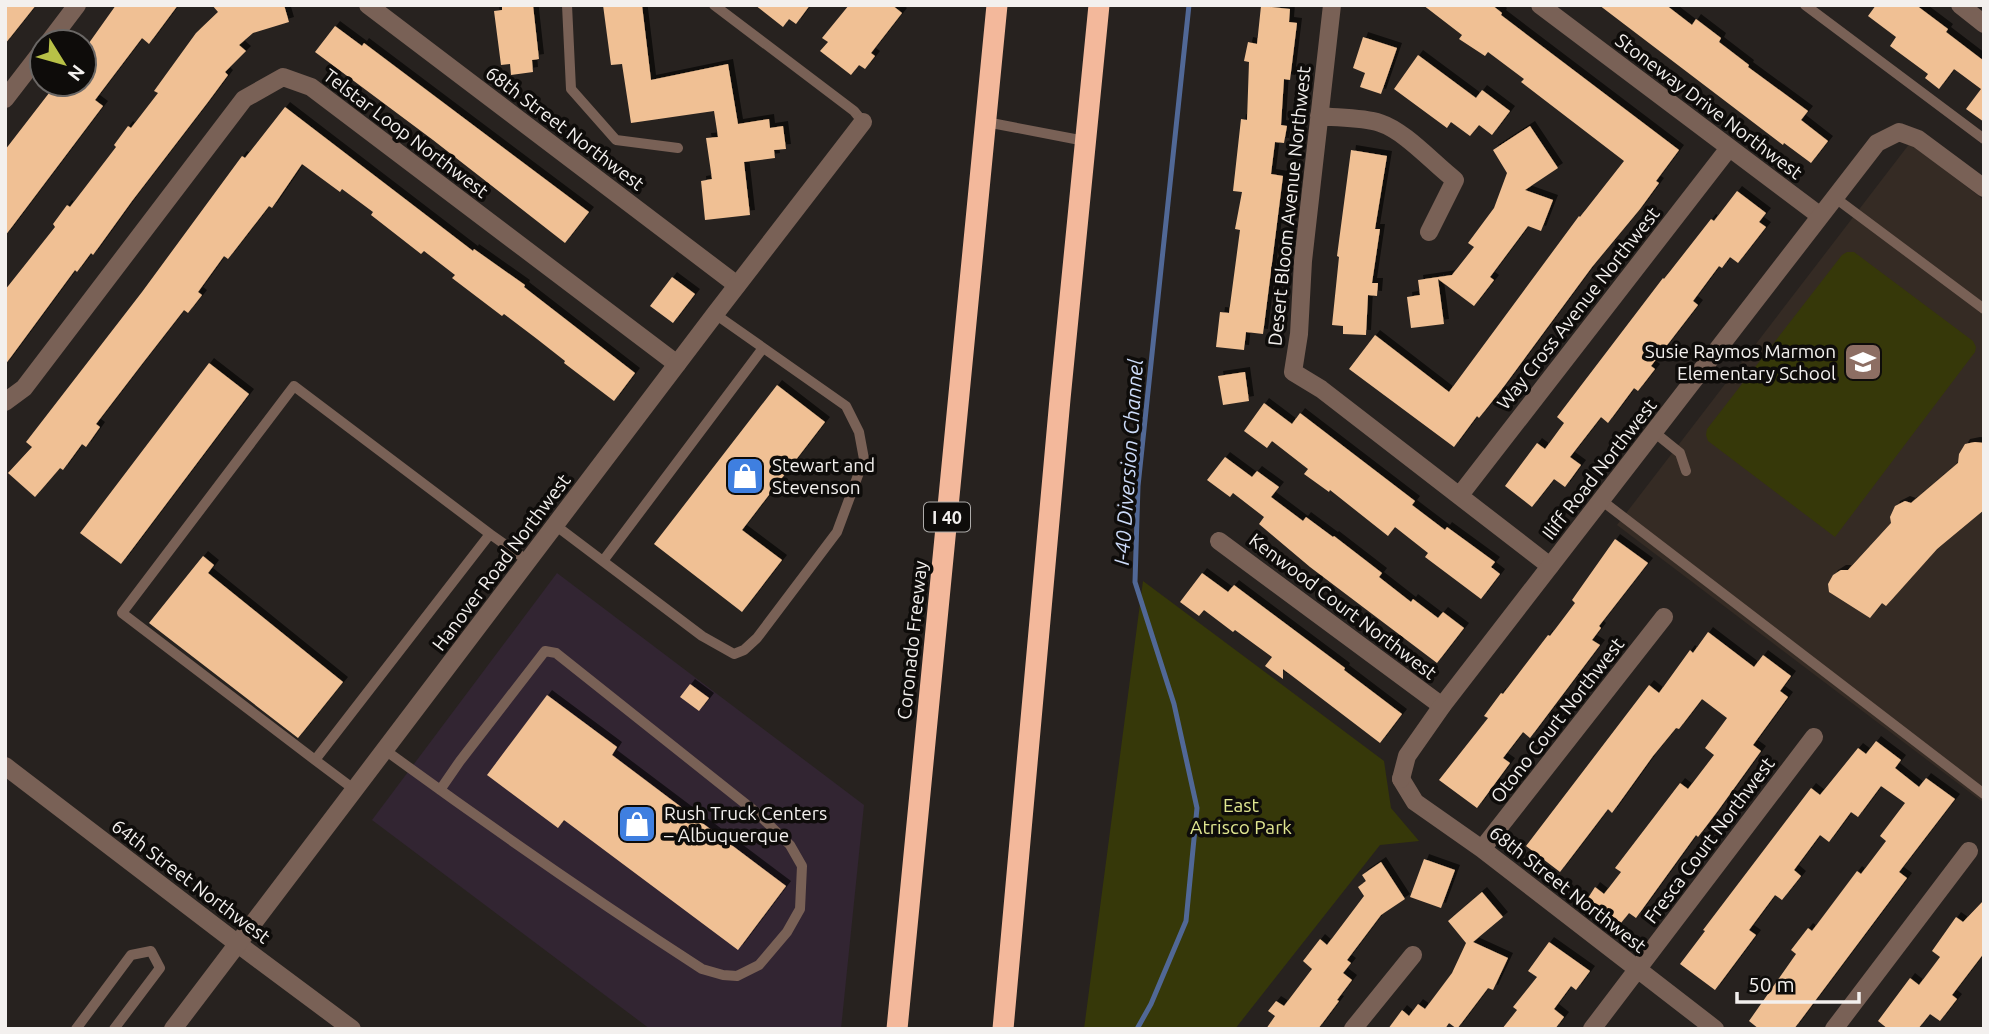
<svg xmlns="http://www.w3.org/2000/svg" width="1989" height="1034" viewBox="0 0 1989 1034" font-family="Ubuntu,sans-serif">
<defs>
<filter id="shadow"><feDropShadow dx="5" dy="-5" stdDeviation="0" flood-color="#0009"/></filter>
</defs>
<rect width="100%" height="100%" fill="#27221f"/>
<path fill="#352b24" d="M1910,143L1984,200V803L1617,525Z"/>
<path fill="#322532" d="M557,573L864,805L841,1029H650L372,820Z"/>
<path fill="#363809" d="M1847,252H1854L1973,341L1976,347L1975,352L1835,537L1708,441L1706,435L1707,429L1842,255Z
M1143,581L1384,761L1391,808L1419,841L1380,845L1235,1029H1084Z"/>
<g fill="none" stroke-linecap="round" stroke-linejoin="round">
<path stroke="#516896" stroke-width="5" d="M1137,1029L1151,1004L1186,921L1197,808L1174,704L1135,582L1138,486L1189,5"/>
</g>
<path fill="#f0c094" filter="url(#shadow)" d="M5,5H36L5,44Z
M116,5H178L149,44L142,38L95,100L103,106L5,236V150L56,84H84V50Z
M212,5H284L289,22L253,33L239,45L246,51L225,72L228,75L208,102L132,201L93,255L91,253L77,272L75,270L5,365V290L55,227L53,224L67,205L70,207L116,147L114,145L128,126L131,128L158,93L154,91L196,33L218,12Z
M502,5H533L539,59L532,60L533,72L511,75L510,64L501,65L494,11L502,10Z
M603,5H642L651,80L728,64L738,124L769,119L770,128L783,126L786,149L774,150L775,158L744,162L750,215L705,220L701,181L712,179L706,138L718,137L714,111L631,123L622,64L611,65Z
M755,5H810L796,24L789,19L783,27Z
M849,5H892L902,13L871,53L875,56L865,69L859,65L851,75L820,51L828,42L822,38Z
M1423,5H1492L1502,13L1501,15L1679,150L1656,181L1659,183L1640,209L1592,267L1502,389L1479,418L1477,416L1454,447L1349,369L1375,335L1449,392L1579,216L1580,217L1624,161L1521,82L1524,79L1488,52L1485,56L1459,39L1462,35Z
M1599,5H1666L1692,25L1696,19L1721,38L1719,42L1749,65L1748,67L1808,111L1801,120L1828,141L1811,163L1784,143L1783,145Z
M1876,5H1916L1948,29L1946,32L1984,61V122L1966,109L1981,89L1954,69L1939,89L1925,78L1928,74L1890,46L1896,37L1868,16Z
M1261,6L1290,9L1289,22L1297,23L1290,80L1284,79L1281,125L1287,126L1284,143L1275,142L1271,174L1283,176L1263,334L1246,332L1244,350L1216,347L1220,312L1229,313L1240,230L1235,229L1242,192L1233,191L1241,119L1247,120L1249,62L1244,61L1248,42L1257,44Z
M335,26L362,46L364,43L589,212L565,243L433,140L315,52Z
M1363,37L1397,48L1381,94L1360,87L1365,73L1353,68Z
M1418,55L1476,98L1482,90L1510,111L1492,135L1479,125L1470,136L1451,122L1447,128L1394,89Z
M285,107L473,251L474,249L525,285L524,287L635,373L614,401L564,363L565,361L537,339L504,314L502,316L452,278L455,275L424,251L421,254L371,215L373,212L342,189L340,192L302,164L272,208L269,206L228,259L224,256L198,292L202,295L188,313L184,310L142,364L96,424L100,427L86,447L82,444L63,470L60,468L35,497L8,473L32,447L26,442L142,292L242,156L245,158Z
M1530,126L1558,168L1525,190L1553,200L1541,231L1528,226L1490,277L1494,280L1474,306L1438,279L1444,324L1411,328L1407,297L1420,295L1418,280L1452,275L1474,247L1468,243L1494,208L1507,173L1493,150Z
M1351,150L1387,156L1375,229H1380L1372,283H1378L1377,296L1368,295L1366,335L1343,334V326L1332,325L1339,257L1337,256Z
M1737,191L1766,213L1759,222L1766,227L1738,263L1730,257L1722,268L1719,266L1693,301L1698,305L1651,366L1655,369L1638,391L1634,388L1608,423L1601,417L1570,457L1581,465L1565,487L1554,479L1532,507L1505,486L1537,443L1545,449L1564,423L1557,417L1663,278L1664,279L1711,219L1714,221Z
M672,277L695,294L673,323L650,306Z
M209,363L249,394L121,564L80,533Z
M1245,372L1249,401L1223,405L1218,376Z
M777,385L825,422L742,530L782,560L742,612L654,544Z
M1264,403L1292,424L1300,413L1415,501L1412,505L1445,530L1447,527L1495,562L1491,567L1500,574L1481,599L1425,557L1428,553L1395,527L1388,536L1330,490L1329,492L1304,474L1308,469L1272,441L1267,448L1244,431Z
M1975,442L1984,443V510L1937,549L1886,606L1882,603L1870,618L1829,592L1828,584L1833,575L1841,570H1848L1891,523L1890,517L1895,506L1905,501L1911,503L1958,463L1959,454L1965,444Z
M1225,457L1252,477L1257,471L1279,487L1271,497L1303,521L1306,517L1333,537L1334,536L1382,573L1379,577L1411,602L1413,599L1438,618L1443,612L1464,628L1437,663L1310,567L1259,524L1264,517L1233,493L1230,497L1207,480Z
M1615,539L1648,563L1599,626L1601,628L1592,640L1600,645L1530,738L1523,732L1503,758L1510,763L1477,808L1439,780L1488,718L1484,716L1501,693L1503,694L1548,635L1550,636L1575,603L1572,600Z
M203,556L214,565L208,573L343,682L298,738L149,623Z
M1202,573L1228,592L1234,585L1345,668L1344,670L1402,714L1380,743L1283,669V679L1265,666L1272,657L1235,630L1233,632L1204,610L1199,616L1180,602Z
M1708,632L1754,667L1763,655L1791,676L1780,691L1788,697L1753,745L1761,751L1717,812L1698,837L1696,835L1636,918L1629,913L1621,923L1588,898L1595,887L1604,894L1621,872L1615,868L1680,783L1688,789L1714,755L1705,748L1727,718L1702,699L1679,729L1676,728L1653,756L1612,813L1608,809L1560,872L1526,846L1649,685L1659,693L1690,650L1693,653Z
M690,684L709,698L699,711L680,697Z
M547,695L617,747L612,755L786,886L738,950L564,820L558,828L487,775Z
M1876,741L1901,760L1895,768L1919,787L1926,778L1955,799L1899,872L1907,878L1794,1029H1759L1749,1021L1796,954L1791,950L1808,928L1812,931L1857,871L1861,874L1886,841L1880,836L1905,803L1881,786L1858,817L1851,812L1829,842L1820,835L1794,870L1801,876L1782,900L1775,895L1749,930L1756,935L1715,990L1680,964L1705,931L1703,930L1811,788L1820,795L1858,748L1866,754Z
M1424,859L1455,870L1441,908L1410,897Z
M1381,862L1405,899L1381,915L1347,960L1351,963L1343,973L1352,980L1337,1000L1339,1001L1318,1029H1266L1275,1016L1268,1011L1276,1001L1284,1006L1312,969L1303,961L1320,939L1327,945L1364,896L1358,887L1366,881L1362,875Z
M1482,892L1503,917L1473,942L1508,958L1493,990L1488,988L1457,1029L1449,1023L1445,1029H1388L1402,1010L1409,1016L1418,1004L1425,1009L1452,973L1466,943L1448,921Z
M1984,900V953L1952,995L1957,999L1940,1021L1930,1014L1918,1029H1888L1878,1021L1910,978L1919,985L1940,957L1932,951L1956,917L1963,922Z
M1549,942L1590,971L1576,990L1571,986L1554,1009L1564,1017L1555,1029H1502L1517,1010L1513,1007L1537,977L1528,971Z"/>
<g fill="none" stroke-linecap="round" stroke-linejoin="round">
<path stroke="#796156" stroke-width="10" d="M567,5L571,89L616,140L678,148
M714,5L854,111L863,122
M1805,5L1984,139
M986,122L1085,141
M1834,197L1984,309
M1654,432L1680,453L1686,471
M1601,500L1984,794
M555,525L702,636L734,654L744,650L757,638L837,532L864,459L859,432L846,406L715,314
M603,561L763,348
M385,750C489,826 594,899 702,969L723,975L737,976L759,965L787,932L800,909L802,866L790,845L757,813L556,653L545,651L460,761L440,790
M315,760L122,613L294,386L490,534
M355,790L315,760L490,534L528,561
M76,1029L131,955L151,951L160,968L114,1029"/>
<path stroke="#796156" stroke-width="18" d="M368,5L737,285
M1332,5L1303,261L1299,334L1293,372L1321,389L1550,566
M1540,5L1819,215
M49,42L77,5
M5,99L42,51
M1319,116C1338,118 1362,117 1380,123C1405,131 1433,163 1455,180L1429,232
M5,402L24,388L244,99L283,77L311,87L677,364
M1460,495L1729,148
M1219,541L1442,706
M1401,779L1415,802L1482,849L1715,1029
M1482,849L1664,617
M238,944L352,1029
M1353,1029L1413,955
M1592,1029L1814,737
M1834,1029L1969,851"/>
<path stroke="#796156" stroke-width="18" d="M1960,5L1984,24
M5,766L238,944
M1401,779L1407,756L1442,706L1877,143L1899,132L1918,139L1984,188
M173,1029L715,314L863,122"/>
<path stroke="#f3b89b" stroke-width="21" d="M897,1029L997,5
M1003,1029L1060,399L1099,5"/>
</g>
<defs>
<symbol id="school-square" viewBox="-11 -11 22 22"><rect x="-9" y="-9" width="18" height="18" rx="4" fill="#8d6e63" stroke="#0e0c0a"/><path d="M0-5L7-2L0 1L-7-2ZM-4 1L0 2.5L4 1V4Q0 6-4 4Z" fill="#fff"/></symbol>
<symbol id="shop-square" viewBox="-11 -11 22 22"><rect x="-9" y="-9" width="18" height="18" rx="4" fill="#3f7fe0" stroke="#0e0c0a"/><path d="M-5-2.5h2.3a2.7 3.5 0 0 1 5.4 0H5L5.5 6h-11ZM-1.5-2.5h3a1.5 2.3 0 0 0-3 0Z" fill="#fff"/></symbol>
</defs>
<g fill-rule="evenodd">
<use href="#school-square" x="1841" y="340" width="44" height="44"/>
<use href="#shop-square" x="723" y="454" width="44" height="44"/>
<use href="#shop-square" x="615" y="802" width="44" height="44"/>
</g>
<g text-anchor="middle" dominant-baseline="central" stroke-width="7" stroke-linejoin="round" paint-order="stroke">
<rect fill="#0e0c0a" stroke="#aeacaa" stroke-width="2" x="924" y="502.5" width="46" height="29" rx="5"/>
<g font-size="18" font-weight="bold" fill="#f3f0ee">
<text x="947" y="517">I 40</text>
</g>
<g font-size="19" fill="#f3f0ee" stroke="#0e0c0a">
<text transform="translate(1709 106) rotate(37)">Stoneway Drive Northwest</text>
<text transform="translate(565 128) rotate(37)">68th Street Northwest</text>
<text transform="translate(406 133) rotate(37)">Telstar Loop Northwest</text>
<text transform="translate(1289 206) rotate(-84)">Desert Bloom Avenue Northwest</text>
<text transform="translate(1578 308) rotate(-52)">Way Cross Avenue Northwest</text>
<text transform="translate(1599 469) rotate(-52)">Iliff Road Northwest</text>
<text transform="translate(501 562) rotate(-53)">Hanover Road Northwest</text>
<text transform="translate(1343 606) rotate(37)">Kenwood Court Northwest</text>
<text transform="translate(912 640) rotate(-84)">Coronado Freeway</text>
<text transform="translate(1557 720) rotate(-52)">Otono Court Northwest</text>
<text transform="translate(1709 840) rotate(-53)">Fresca Court Northwest</text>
<text transform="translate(191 881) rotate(37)">64th Street Northwest</text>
<text transform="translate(1568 889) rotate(38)">68th Street Northwest</text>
</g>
<g font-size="19" fill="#f3f0ee" stroke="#0e0c0a" text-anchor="start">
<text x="1836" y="351" text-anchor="end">Susie Raymos Marmon<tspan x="1836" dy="22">Elementary School</tspan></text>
<text x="772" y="465">Stewart and<tspan x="772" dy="22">Stevenson</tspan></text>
<text x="664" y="813">Rush Truck Centers<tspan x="664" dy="22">– Albuquerque</tspan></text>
</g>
<g font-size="19" fill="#e0e690" stroke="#0e0c0a">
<text x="1241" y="805">East<tspan x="1241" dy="22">Atrisco Park</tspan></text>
</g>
<g font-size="21" font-style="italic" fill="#ccdbf9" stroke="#0e0c0a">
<text transform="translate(1128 462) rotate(-86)">I-40 Diversion Channel</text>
</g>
</g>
<rect width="1989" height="1034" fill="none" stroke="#f3f0ee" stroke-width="14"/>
<g transform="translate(63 63) rotate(127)"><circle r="33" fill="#0e0c0a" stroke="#6a6765" stroke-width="2"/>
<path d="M0-5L12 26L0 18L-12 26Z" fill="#b8c147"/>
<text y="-10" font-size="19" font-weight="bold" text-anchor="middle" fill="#f3f0ee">N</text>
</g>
<path d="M1737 992v10h122v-10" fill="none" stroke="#f3f0ee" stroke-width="3.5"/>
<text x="1748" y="992" font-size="21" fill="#f3f0ee" stroke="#0e0c0a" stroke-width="5" paint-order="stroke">50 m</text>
</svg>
